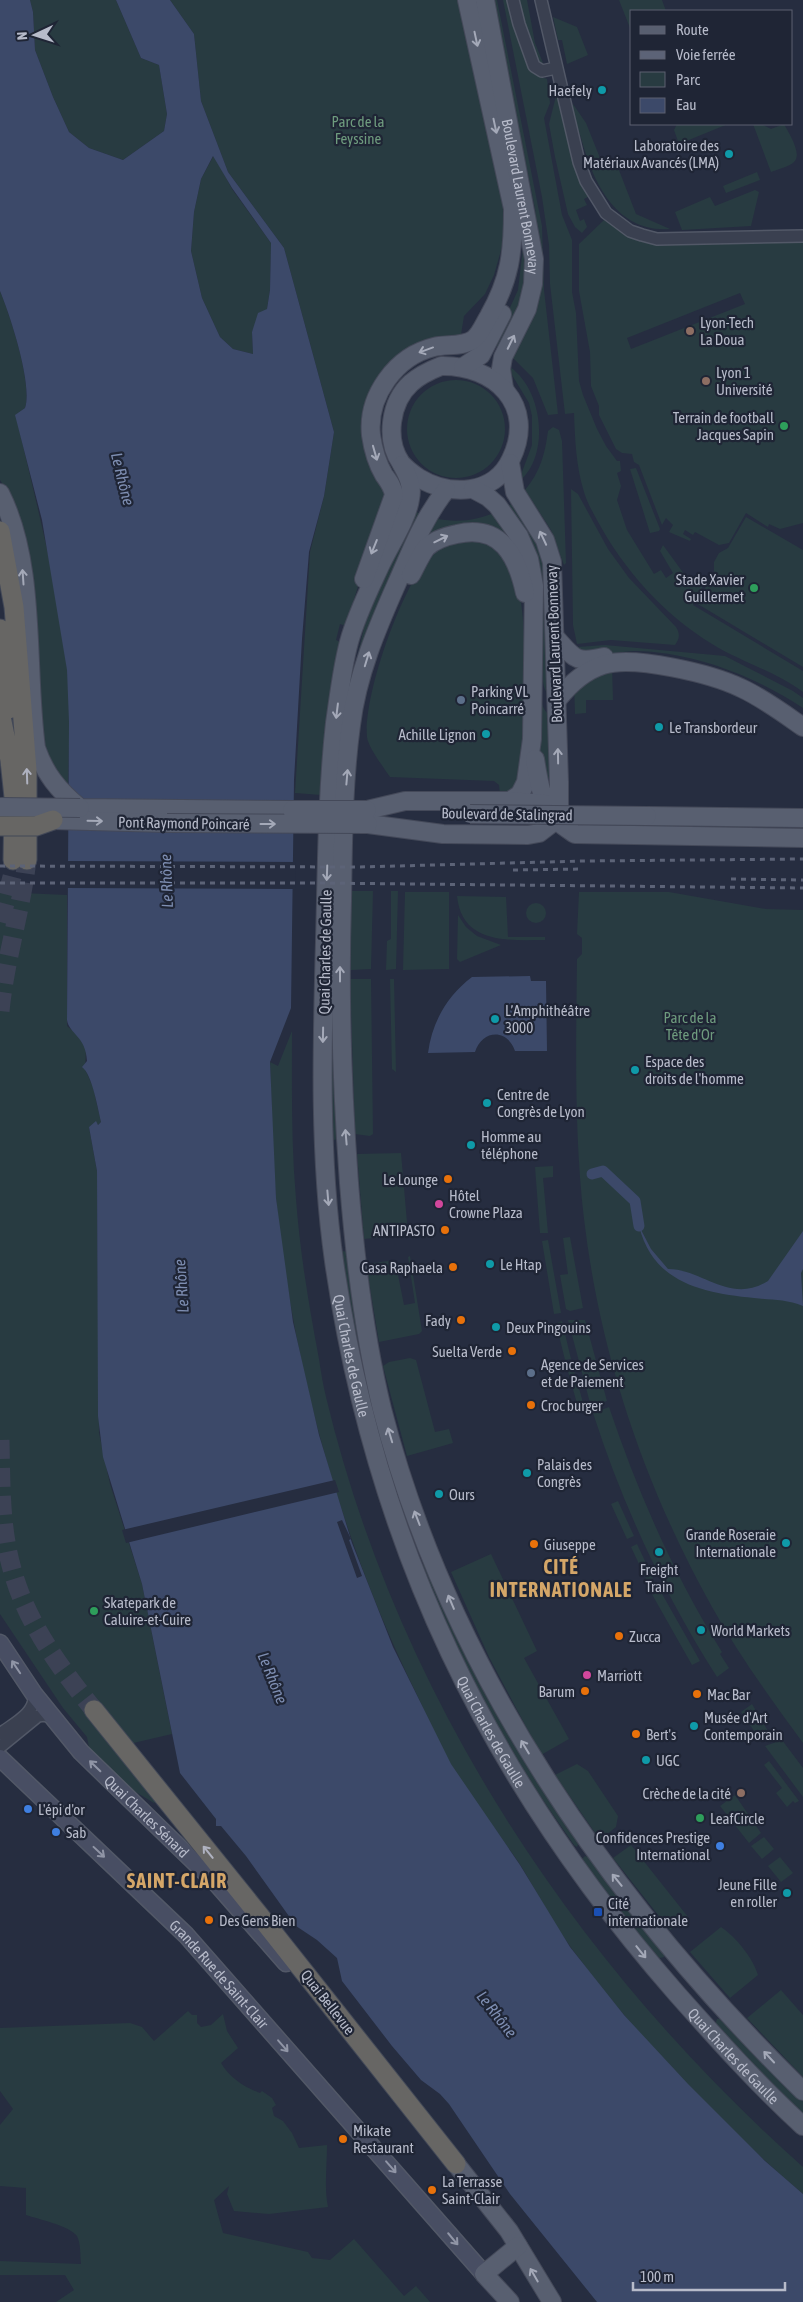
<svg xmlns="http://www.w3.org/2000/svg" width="803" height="2302" viewBox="0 0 803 2302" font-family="'Asap Condensed',sans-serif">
<rect width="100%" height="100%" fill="#262d40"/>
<path fill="#283b41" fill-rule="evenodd" d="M30,0H116L141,58L159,65L167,114L164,131L123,160L89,148L69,132L53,97L35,50L33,12Z
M170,0H462L509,222L494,275L485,294L464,316L460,341L433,344L371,404L388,487L346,626L340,624L336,640L342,643L321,795L295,793L310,552L324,496L334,432L284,248L228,172L201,101L194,34Z
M493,0H497L542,226L544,290L558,414L548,415L533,378L511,356L538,243L535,209Z
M503,0H510L530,64L536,75L547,79L550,103L544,118L562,215L572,240V292L576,313L579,381L583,395L597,429L606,446L617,461H620L621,471L617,473L621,486L617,500L627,530L654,574L661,570L666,578L673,573L660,551L663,545L687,578L703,586L693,605L803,671V692C775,671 741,662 712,644C663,614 624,570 597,520C592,511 587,502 584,492C576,466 575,440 574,413L565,414L550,284L549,245L542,197Z
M516,0H527L535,43L543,63L537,62Z
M619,0H662L666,11H632V33Z
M480,2L526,231L527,278L518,310L500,348L493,345L518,290L523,248L472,3Z
M553,17L577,27L588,55L567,64L562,40H558Z
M557,92L575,167L590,196L584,199L587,205L576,210L580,221L584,219L587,227L582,233L575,227L568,214L555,157L549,124Z
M573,104L586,123L600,158L617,165L636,214L670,229C616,233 593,182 581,138C578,128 572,115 573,104Z
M677,124H728L679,144L674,130Z
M753,124H761L771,129L784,124C788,132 803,154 794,162C789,167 778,169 771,172Z
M214,155L232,189L271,243L270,290L267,309L252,332L253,354L233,349L220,337L202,298L191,251L194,212L201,179Z
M757,172L760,180L726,193L723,186Z
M755,190L759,192L751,226L682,230L675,212L710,197L715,206Z
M604,220L625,233L803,241V523L780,529L769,524L768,527L746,513L729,543L719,545L695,532L693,535L685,530L683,534L691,539L690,541L669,532L673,525L666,518L662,525L639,465L634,462L632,454L622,453L616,449L599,415V406L591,386L590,352L579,291V244ZM740,293L745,304L631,349L627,338Z
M0,291C10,315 33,385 25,408L16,415C34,496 56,575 66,658C71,700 69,744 68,787C55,773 47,759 43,741L7,491L0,480Z
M510,367C542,389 550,451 522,479V472L532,445V416L529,403L512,375Z
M407 429a49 49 0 1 1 98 0a49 49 0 1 1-98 0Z
M553,427L559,430L562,441L566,563L564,565L551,530L525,490C540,472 545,454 548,431Z
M636,468L660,529L659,531L650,533L630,469Z
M571,489L578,494L608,549L629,578L676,627C680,634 680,638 675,645L611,640L577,644L573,625Z
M511,504L535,541L545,569L550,701L544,687L505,508Z
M414,510L420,514L388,580L354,673L364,627L380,583Z
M496,512L511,540L500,532L422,547L434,518C455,523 476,521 496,512Z
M746,517L803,550V667L696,603L714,572V562L719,553L728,548Z
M476,540C530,548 524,639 524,680C524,708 524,736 524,765C520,780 517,791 500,794L499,785L494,781L390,777C384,768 368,747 367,737C363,695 405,573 439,547C446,541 466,541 476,540Z
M605,645L725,656L793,691L803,698V708C755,676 693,652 635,651C622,651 610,655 597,655C590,655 582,653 574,653L577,647Z
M612,666L613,700H586V713L575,714L574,684Z
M540,699L544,709L551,718L553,778L542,779L540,765Z
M350,891H373L371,969L351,970Z
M391,891H398L396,969L386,970L387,941L391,939Z
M0,892L67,895V1026L80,1037L86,1049L85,1069L93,1087L101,1122L98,1125L96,1122L89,1127L97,1171L99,1433L110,1484L142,1584L172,1734L129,1744L157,1801L154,1803L129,1788L91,1758L87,1737L63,1708L0,1614Z
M405,892H449V969L403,970Z
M579,892H669L766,909L803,910V1743C771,1699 738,1654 712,1607C645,1487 600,1355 584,1219C574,1132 576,1046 577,959L582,954V938L577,934Z
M457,896L506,897L508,937H545V940C509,940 462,945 457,896Z
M526 913a10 10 0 1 1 20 0a10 10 0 1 1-20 0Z
M458,915L466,927L477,936L501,945L460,962L457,959Z
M350,979H371L373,1134L370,1136L355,1134Z
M390,979H394L396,1072L392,1069Z
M331,981H334L338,1138L335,1140L332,1139L328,1084Z
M292,1031C292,1087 291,1143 296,1199C300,1253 309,1306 319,1359C321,1372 323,1385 326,1397C398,1697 574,1963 803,2167V2194C718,2122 638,2038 572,1949C553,1923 538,1894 521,1866C498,1832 472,1800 451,1765C438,1743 428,1718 417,1695C341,1540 293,1370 276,1198C272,1153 272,1108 270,1062L278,1066Z
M401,1153L408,1234L364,1239L357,1154Z
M553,1166V1177L543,1178L548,1233H540L535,1167Z
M570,1237L583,1308L570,1311L566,1309L560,1275L568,1274L563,1238Z
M548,1240L561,1313L554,1314L542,1241Z
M343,1251L347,1252L362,1350L358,1351L341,1252Z
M410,1256L422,1331L419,1334L379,1342L366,1264L395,1260L404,1305L415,1303L408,1257Z
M568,1320H585L607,1401L594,1405L590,1403Z
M562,1321L571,1359L565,1360L556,1323Z
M410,1358L416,1360L435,1432L449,1429L453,1443L407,1456L383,1366L389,1362Z
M573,1367L584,1406L578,1407L567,1368Z
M609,1407C638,1493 674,1575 722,1652L720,1654L729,1668L717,1677C664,1594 623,1506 593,1413Z
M618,1501L634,1536L627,1539L611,1504Z
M637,1544L653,1578L647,1581L631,1547Z
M491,1554L537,1651L524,1658L569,1739L541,1755L489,1657L451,1572Z
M422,1564L427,1566L537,1779L579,1842L577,1847L574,1845L538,1793L527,1783L489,1719L420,1567Z
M657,1585L700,1661L692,1665L649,1589Z
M752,1704L768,1731L759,1738L741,1712Z
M782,1740L803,1768V1797L765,1746Z
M769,1761L799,1801L795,1803L793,1801L787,1807L776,1793L782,1788L764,1765Z
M577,1764L588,1771L618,1816L616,1827L600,1840L555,1775Z
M735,1795L761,1833L749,1843L720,1806Z
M764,1837L774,1849L762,1859L751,1846Z
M631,1845L688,1917L670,1930L613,1858Z
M585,1856L591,1858L665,1953L664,1957L656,1959L581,1860Z
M780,1857L793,1873L781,1882L768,1866Z
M721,1927C736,1937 753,1958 758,1975L730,1998L690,1952Z
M781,1990L803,2015V2077L747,2018Z
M188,2011L192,2015H197V2023L201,2027L211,2025L223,2014L227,2031L238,2048L221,2063C230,2078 244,2087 260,2093L262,2091L272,2098L276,2105L272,2108L274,2116L283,2121L292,2133L299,2148L327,2145C327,2165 324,2188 328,2207L269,2214L234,2211L227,2194L229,2186L214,2200L223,2233L308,2252L312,2258L330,2260L354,2239L404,2296L416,2286L430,2302H56L74,2290L65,2275H0V2261L81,2264C80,2255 81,2244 77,2236C70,2226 38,2219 26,2215V2188L0,2186V2125L13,2109L0,2091V2028L130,2023L142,2027L154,2041Z
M723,2018L803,2101V2116L715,2025L717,2019Z"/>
<path fill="#3c4969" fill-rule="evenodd" d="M0,0H30L33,12L35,50L53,97L69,132L89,148L123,160L164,131L167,114L159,65L141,58L116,0H170L194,34L201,101L228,172L284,248L334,432L324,496L309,552L302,639L294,780L291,1008L270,1062L276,1198L293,1322L319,1435L352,1543L393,1647L451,1764L520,1865L570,1947L624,2015L688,2084L765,2161L803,2194V2302H597L510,2194L449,2104L440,2094L421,2080L392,2046L342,1981L337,1958L317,1940L296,1926L246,1856L221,1826H216V1819L180,1773L142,1584L103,1457L98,1416L97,1171L89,1127L96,1121L98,1125L101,1122C98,1109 92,1074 82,1067L87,1061C86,1036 69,1034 67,1020L69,722L67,670L42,520L15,415L25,408C33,385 10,315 0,291ZM213,156L232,188L271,243L270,290L267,309L258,313L252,332L253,354L233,349L220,337L202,298L191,251L194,212L201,179Z
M530,976L531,981H546L547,1051H515C507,1028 482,1030 475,1052L428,1053C432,1022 447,996 472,977Z
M639,1226L651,1249L668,1269C703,1269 730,1305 768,1281L803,1231V1269L801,1273L803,1306C786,1299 771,1300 754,1298C703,1293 653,1283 639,1226Z"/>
<path fill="#262d40" d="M65,861L296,862L295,889L65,888Z
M335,1480L339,1492L126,1543L122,1530Z
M342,1520L351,1539L349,1540L362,1576L357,1578L337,1522Z"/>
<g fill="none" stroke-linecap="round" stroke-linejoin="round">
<path stroke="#3c4969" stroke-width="11" d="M592,1174L603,1171L635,1201L639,1226"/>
<path stroke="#3c4255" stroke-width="19" stroke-dasharray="19 9" stroke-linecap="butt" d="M0,922L13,873V860
M0,1011C5,960 21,911 27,860
M0,1440C1,1483 0,1527 12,1569C26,1622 60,1668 94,1710"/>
<defs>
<path id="minor" d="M513,0L519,24L534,66L542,71L556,68
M541,0L579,162L586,181L606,213L630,231L642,235L657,239L803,236
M0,1734C13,1724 37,1713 34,1694
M0,1747L38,1716L45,1715L52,1718"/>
<g id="secondary">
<path id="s1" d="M0,1643L34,1694L81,1752L216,1883L286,1963"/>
<path id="s2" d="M0,1758L186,1935L484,2274"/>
</g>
<g id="primary">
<path d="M467,0L516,222"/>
<path id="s3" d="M485,0L534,259L533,284L527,309L503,357L501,369L504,388"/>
<path d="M441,366C495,365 537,405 511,459C494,496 449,496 419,478C413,474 406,469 401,463C385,440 390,402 411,383C420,375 431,370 441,366Z"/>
<path d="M463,367L481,355L502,314"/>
<path id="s4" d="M402,465C408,476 413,486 410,499C407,520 389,546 380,566C369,590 356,616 349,642C342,668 339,696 335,723C327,795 327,869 325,941C322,1048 319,1155 334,1261C375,1545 488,1778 677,1994C717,2039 758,2085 803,2126"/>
<path d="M473,489L488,497L497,505L519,536L529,559L534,586L532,739L526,782L520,794L510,801"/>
<path d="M446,490C423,519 412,549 397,583C377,628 357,675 351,725C343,783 343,842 342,901C339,995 342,1089 349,1183C355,1259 364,1335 382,1409C450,1673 611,1903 803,2091"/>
<path d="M0,493C37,566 25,667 36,748C45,774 58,790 80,808L292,810"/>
<path d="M411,575C416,566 420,556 426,548C434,540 447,536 457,534C501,524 517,556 525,593"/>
<path d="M364,579L394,495C393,487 389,482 384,475C377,463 373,449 371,435C367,396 396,356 434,347C446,344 464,347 474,339C481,333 484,324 489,316C510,279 513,253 513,211"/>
<path d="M555,637C574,658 575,664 604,657"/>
<path d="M558,699C570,684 584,671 603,665C634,655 712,674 741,688C763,698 783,713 803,727"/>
<path d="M535,759C538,779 542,804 556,820C561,825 569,830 575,834L803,838"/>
<path d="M367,810L405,801H510L556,805"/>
<path d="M647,816L803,818"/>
<path d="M53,820L167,823"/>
<path d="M368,824L443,834L528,835L539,833L556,820L559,805V782L552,562L545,540L515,492L510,463"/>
<path d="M456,2164L509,2231L552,2302"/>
<path d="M510,2302L484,2274L518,2246"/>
</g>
<path id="trunk" d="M0,531L14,607L27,770V860
M0,629L9,709
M0,712L10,760L14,797L13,860
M94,1710L259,1915L456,2164"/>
</defs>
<use href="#minor" stroke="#525867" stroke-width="14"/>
<use href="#secondary" stroke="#525867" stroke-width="19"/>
<use href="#primary" stroke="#444959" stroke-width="20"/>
<use href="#trunk" stroke="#424857" stroke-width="21"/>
<use href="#minor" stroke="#3a4050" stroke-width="11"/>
<use href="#secondary" stroke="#484e63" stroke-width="16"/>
<use href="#primary" stroke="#585f70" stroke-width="18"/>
<use href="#trunk" stroke="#676664" stroke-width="19"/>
<path stroke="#5c6377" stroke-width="3" stroke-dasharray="5 5" stroke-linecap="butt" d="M0,866L359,867L584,861L803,859
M513,870L583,869
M731,879L803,880
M0,883H316L803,888"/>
<defs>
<path id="primary-bridge" d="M0,807L80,808
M292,810H367
M470,814L647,816
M167,823L368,824"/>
<path id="trunk-bridge" d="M0,826H36L53,820"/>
</defs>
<use href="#primary-bridge" stroke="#444959" stroke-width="20" stroke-linecap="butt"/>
<use href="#trunk-bridge" stroke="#424857" stroke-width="21" stroke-linecap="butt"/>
<use href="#primary-bridge" stroke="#585f70" stroke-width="18"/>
<use href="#trunk-bridge" stroke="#676664" stroke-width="19"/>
</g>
<defs><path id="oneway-shaft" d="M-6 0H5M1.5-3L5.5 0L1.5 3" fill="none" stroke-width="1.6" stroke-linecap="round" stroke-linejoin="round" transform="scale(1.25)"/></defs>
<g stroke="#a4a9b8">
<use href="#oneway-shaft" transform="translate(476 39) rotate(78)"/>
<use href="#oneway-shaft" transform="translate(495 126) rotate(78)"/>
<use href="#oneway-shaft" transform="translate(511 342) rotate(-64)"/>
<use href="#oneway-shaft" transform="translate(426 350) rotate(160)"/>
<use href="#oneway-shaft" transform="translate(375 453) rotate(74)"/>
<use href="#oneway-shaft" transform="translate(543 538) rotate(-115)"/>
<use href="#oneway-shaft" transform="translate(441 539) rotate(-26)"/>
<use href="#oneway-shaft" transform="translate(374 547) rotate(112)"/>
<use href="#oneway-shaft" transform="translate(23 577) rotate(-94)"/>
<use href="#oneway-shaft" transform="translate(367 659) rotate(-73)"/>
<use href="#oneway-shaft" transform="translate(337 711) rotate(97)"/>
<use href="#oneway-shaft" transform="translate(558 756) rotate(-91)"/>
<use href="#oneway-shaft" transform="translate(347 777) rotate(-85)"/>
<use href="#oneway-shaft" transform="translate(95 821) rotate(1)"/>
<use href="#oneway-shaft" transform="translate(268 824)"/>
<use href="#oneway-shaft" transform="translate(327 873) rotate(92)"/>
<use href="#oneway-shaft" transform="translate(340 974) rotate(-90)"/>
<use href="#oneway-shaft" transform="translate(323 1035) rotate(91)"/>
<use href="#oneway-shaft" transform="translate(346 1137) rotate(-95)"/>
<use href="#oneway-shaft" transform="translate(328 1198) rotate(85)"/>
<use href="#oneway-shaft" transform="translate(390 1435) rotate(-107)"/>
<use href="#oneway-shaft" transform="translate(417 1518) rotate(-111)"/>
<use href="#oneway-shaft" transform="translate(451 1602) rotate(-113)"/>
<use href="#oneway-shaft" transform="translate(525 1747) rotate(-121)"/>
<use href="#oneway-shaft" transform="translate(617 1880) rotate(-129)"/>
<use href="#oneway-shaft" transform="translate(641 1952) rotate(51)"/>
<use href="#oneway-shaft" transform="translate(769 2057) rotate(-133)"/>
<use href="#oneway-shaft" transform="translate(534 2275) rotate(-120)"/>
</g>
<g stroke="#afb2c0">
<use href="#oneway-shaft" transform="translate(27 776) rotate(-92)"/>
<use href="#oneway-shaft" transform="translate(208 1852) rotate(-129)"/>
</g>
<g stroke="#9095a6">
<use href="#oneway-shaft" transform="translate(16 1667) rotate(-124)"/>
<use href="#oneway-shaft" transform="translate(95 1766) rotate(-136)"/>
<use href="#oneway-shaft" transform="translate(99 1852) rotate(43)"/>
<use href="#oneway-shaft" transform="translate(283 2046) rotate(49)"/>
<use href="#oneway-shaft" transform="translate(391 2167) rotate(49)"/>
<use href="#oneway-shaft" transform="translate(453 2239) rotate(50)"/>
</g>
<g fill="#0f9aa8" stroke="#1f2535" stroke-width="2">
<circle cx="602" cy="90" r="5"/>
<circle cx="729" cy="154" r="5"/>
<circle cx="659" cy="727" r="5"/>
<circle cx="486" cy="734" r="5"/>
<circle cx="495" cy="1019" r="5"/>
<circle cx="635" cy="1070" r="5"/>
<circle cx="487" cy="1103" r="5"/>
<circle cx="471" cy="1145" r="5"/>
<circle cx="490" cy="1264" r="5"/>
<circle cx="496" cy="1327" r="5"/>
<circle cx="527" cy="1473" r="5"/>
<circle cx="439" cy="1494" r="5"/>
<circle cx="786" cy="1543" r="5"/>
<circle cx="659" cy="1552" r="5"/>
<circle cx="701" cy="1630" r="5"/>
<circle cx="694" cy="1726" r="5"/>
<circle cx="646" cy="1760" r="5"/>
<circle cx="787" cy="1893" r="5"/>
</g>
<g fill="#8d6e63" stroke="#1f2535" stroke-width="2">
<circle cx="690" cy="331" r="5"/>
<circle cx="706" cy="381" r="5"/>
<circle cx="741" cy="1793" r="5"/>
</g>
<g fill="#2e9e5b" stroke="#1f2535" stroke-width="2">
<circle cx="784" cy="426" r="5"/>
<circle cx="754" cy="588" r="5"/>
<circle cx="94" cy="1611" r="5"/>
<circle cx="700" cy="1818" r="5"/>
</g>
<g fill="#5c6f8a" stroke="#1f2535" stroke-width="2">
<circle cx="461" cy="700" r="5"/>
<circle cx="531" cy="1373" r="5"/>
</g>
<g fill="#e8710a" stroke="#1f2535" stroke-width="2">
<circle cx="448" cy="1179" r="5"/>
<circle cx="445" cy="1230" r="5"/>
<circle cx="453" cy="1267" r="5"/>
<circle cx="461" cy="1320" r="5"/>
<circle cx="512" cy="1351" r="5"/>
<circle cx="531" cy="1405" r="5"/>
<circle cx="534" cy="1544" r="5"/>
<circle cx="619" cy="1636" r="5"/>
<circle cx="585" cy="1691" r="5"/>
<circle cx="697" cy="1694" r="5"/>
<circle cx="636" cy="1734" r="5"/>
<circle cx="209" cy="1920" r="5"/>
<circle cx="343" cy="2139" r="5"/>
<circle cx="432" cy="2190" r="5"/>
</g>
<g fill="#d1479c" stroke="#1f2535" stroke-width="2">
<circle cx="439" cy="1204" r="5"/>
<circle cx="587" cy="1675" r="5"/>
</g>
<g fill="#3f7fe0" stroke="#1f2535" stroke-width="2">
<circle cx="28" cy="1809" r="5"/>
<circle cx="56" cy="1832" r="5"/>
<circle cx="720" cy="1846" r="5"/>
</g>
<rect fill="#1a4fb4" stroke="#1f2535" stroke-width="2" x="593" y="1907" width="10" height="10" rx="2.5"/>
<g text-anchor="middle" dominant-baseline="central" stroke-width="4.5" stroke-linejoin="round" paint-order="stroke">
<g font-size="15" fill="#b7bbca" stroke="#1f2535" text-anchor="start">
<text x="592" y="90" text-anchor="end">Haefely</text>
<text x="719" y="145" text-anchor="end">Laboratoire des<tspan x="719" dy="17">Matériaux Avancés (LMA)</tspan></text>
<text x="700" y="322">Lyon-Tech<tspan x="700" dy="17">La Doua</tspan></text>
<text x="716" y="372">Lyon 1<tspan x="716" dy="17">Université</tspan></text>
<text x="774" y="417" text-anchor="end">Terrain de football<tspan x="774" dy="17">Jacques Sapin</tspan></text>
<text x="744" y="579" text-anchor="end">Stade Xavier<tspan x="744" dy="17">Guillermet</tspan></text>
<text x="471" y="691">Parking VL<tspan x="471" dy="17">Poincarré</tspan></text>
<text x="669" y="727">Le Transbordeur</text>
<text x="476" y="734" text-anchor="end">Achille Lignon</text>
<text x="505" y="1010">L’Amphithéâtre<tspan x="505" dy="17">3000</tspan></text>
<text x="645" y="1061">Espace des<tspan x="645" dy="17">droits de l'homme</tspan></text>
<text x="497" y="1094">Centre de<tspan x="497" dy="17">Congrès de Lyon</tspan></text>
<text x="481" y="1136">Homme au<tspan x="481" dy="17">téléphone</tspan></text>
<text x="438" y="1179" text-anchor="end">Le Lounge</text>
<text x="449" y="1195">Hôtel<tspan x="449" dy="17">Crowne Plaza</tspan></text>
<text x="435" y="1230" text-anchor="end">ANTIPASTO</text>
<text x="500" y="1264">Le Htap</text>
<text x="443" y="1267" text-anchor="end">Casa Raphaela</text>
<text x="451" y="1320" text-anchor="end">Fady</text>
<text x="506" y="1327">Deux Pingouins</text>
<text x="502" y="1351" text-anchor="end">Suelta Verde</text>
<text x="541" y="1364">Agence de Services<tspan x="541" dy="17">et de Paiement</tspan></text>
<text x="541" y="1405">Croc burger</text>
<text x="537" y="1464">Palais des<tspan x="537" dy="17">Congrès</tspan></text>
<text x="449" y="1494">Ours</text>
<text x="776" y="1534" text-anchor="end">Grande Roseraie<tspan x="776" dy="17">Internationale</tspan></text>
<text x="544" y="1544">Giuseppe</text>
<text x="659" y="1569" text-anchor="middle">Freight<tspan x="659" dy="17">Train</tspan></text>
<text x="104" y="1602">Skatepark de<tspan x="104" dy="17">Caluire-et-Cuire</tspan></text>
<text x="711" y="1630">World Markets</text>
<text x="629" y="1636">Zucca</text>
<text x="597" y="1675">Marriott</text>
<text x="575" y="1691" text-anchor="end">Barum</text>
<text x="707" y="1694">Mac Bar</text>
<text x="704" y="1717">Musée d'Art<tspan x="704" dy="17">Contemporain</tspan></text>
<text x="646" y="1734">Bert's</text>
<text x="656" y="1760">UGC</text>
<text x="731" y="1793" text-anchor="end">Crèche de la cité</text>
<text x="38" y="1809">L'épi d'or</text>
<text x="710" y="1818">LeafCircle</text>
<text x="66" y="1832">Sab</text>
<text x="710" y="1837" text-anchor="end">Confidences Prestige<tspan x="710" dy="17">International</tspan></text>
<text x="777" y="1884" text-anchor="end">Jeune Fille<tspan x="777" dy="17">en roller</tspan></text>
<text x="608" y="1903">Cité<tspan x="608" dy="17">internationale</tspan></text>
<text x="219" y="1920">Des Gens Bien</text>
<text x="353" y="2130">Mikate<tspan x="353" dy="17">Restaurant</tspan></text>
<text x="442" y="2181">La Terrasse<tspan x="442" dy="17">Saint-Clair</tspan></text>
</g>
<g font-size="15" fill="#6e9b7e" stroke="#1f2535">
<text x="358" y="121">Parc de la<tspan x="358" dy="17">Feyssine</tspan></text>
<text x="690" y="1017">Parc de la<tspan x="690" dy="17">Tête d'Or</tspan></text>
</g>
<g font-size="15" fill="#b7bbca" stroke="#1f2535">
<text stroke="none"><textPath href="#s3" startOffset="200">Boulevard Laurent Bonnevay</textPath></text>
<text transform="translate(554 644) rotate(-92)">Boulevard Laurent Bonnevay</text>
<text transform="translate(507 814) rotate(1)">Boulevard de Stalingrad</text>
<text transform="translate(184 823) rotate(1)">Pont Raymond Poincaré</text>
<text transform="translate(325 952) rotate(-89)">Quai Charles de Gaulle</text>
<text stroke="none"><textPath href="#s4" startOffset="909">Quai Charles de Gaulle</textPath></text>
<text stroke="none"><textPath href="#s4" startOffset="1312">Quai Charles de Gaulle</textPath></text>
<text stroke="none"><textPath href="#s1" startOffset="228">Quai Charles Sénard</textPath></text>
<text stroke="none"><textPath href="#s2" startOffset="308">Grande Rue de Saint-Clair</textPath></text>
<text transform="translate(328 2002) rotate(52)">Quai Bellevue</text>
<text stroke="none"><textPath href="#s4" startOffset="1718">Quai Charles de Gaulle</textPath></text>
</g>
<g font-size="16" font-style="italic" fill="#7e8eb2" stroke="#1f2535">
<text transform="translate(123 479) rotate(76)">Le Rhône</text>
<text transform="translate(166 881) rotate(-92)">Le Rhône</text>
<text transform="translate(181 1286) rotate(-94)">Le Rhône</text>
<text transform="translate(273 1678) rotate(68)">Le Rhône</text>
<text transform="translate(497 2014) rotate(52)">Le Rhône</text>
</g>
<g font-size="20" font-weight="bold" letter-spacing="1" fill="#d4a668" stroke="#1f2535">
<text x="561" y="1566">CITÉ<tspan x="561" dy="23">INTERNATIONALE</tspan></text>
<text x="177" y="1880">SAINT-CLAIR</text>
</g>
</g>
<rect x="630" y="10" width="162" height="115" fill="#1f2535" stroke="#5c6171"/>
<rect x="640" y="26" width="25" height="8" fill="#585f70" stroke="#5c6171"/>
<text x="676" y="35" font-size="15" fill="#b7bbca">Route</text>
<rect x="640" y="51" width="25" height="8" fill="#5c6377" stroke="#5c6171"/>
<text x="676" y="60" font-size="15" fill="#b7bbca">Voie ferrée</text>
<rect x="640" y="72" width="25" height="15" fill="#283b41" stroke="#5c6171"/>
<text x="676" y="85" font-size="15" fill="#b7bbca">Parc</text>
<rect x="640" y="98" width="25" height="15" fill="#3c4969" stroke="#5c6171"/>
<text x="676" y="110" font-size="15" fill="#b7bbca">Eau</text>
<g transform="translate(35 35) rotate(266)" stroke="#1f2535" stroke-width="4" paint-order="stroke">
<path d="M0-4L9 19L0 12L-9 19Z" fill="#b7bbca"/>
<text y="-8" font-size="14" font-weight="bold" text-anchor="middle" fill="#b7bbca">N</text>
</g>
<path d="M633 2282v8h152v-8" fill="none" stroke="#b7bbca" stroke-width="2.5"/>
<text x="640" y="2282" font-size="15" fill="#b7bbca" stroke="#1f2535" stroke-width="4" paint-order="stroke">100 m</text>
</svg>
